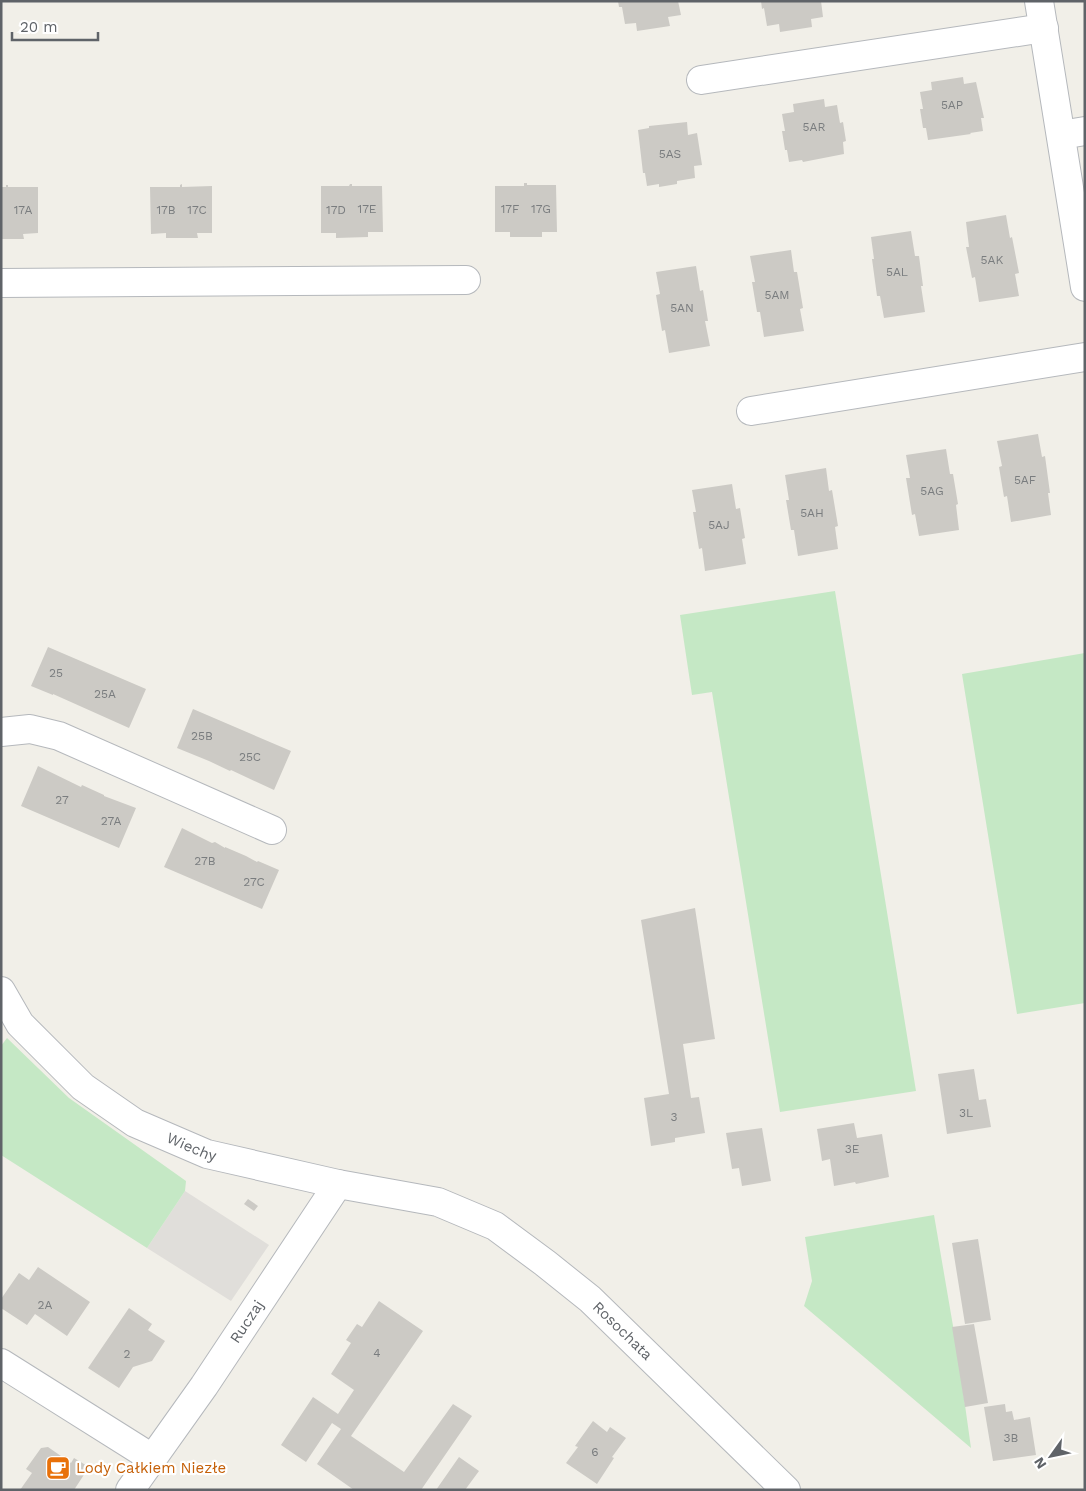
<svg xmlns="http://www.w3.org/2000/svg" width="1086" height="1491" viewBox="0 0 1086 1491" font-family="'Work Sans',sans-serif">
<rect width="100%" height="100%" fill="#f1efe8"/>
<path fill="#e0deda" d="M185,1191L269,1245L231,1301L147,1248Z"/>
<path fill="#c5e8c5" d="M835,591L916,1091L780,1112L712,692L692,695L680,615Z
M1085,653V1003L1017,1014L962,674Z
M7,1038L69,1098L186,1181L185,1191L147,1248L1,1155V1046Z
M934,1215L958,1355L971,1448L804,1306L812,1281L805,1237Z"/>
<path fill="#cccac5" d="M618,1H678L681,15L668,17L670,26L637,31L636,23L625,24L622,7H619Z
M761,1H821L823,17L811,19L812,27L780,32L779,24L767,26L764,8L762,9Z
M963,77L964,84L976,82L984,118H981L983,131L970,133L971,134L928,140L926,128H923L920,109H923L920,92L932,90L931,82Z
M824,99L825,107L837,105L840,123L843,122L846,141L843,142L844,154L803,162L802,160L789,162L787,150H785L782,131H785L782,114L794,112L793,104Z
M687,122L688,135L697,133L702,165L694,166L695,178L677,181V184L659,187V184L647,186L645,173H643L638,130L649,128V126Z
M524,183H527V185H556L557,232H542V237H510V232H495V186H524Z
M182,184V187L212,186V233H197L198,238H166V233L151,234L150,187H180V185Z
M350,184H352V186H382L383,232H368V237L336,238V233H321V186H349Z
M6,185H8V187H38V233L23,234L24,239H1V187H6Z
M1006,215L1010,238L1012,237L1019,273L1015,274L1019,296L979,302L975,277L972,278L966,247H969L966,222Z
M911,231L915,256H919L923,286H921L925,312L884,318L880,296H877L872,259H874L871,237Z
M791,250L794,272H797L803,308L800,309L804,331L764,337L760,312H757L752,282H755L750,256Z
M696,266L700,291L703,290L708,321H705L710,346L669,353L665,330L662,331L656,295L660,294L656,272Z
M1038,434L1042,457L1045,456L1050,493H1048L1051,515L1011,522L1007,496L1004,497L999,467L1002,466L997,441Z
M946,449L950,474H953L958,504L956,505L959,530L919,536L915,514L912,515L906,478H910L906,455Z
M826,468L829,491L832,490L838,526L835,527L838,549L798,556L794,530H791L786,500H789L785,475Z
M732,484L736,509L740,508L745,538L742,539L746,564L705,571L702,548L699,549L693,512H696L692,490Z
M48,647L146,689L129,728L53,694V695L31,686Z
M193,709L291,751L274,790L231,770L230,771L209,761L177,748Z
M38,766L81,787L82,785L104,795V796L136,808L119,848L21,806Z
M182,828L212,843L215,842L225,848V847L246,856L257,862L258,861L279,870L262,909L164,867Z
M695,908L715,1039L683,1044L691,1098L699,1097L705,1133L675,1138V1142L651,1146L644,1098L669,1094L641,920Z
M974,1069L979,1100L986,1099L991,1127L947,1134L938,1074Z
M854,1123L857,1138L882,1134L889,1177L856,1184L855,1182L834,1186L830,1159L822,1161L817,1129Z
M762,1128L771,1181L742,1186L739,1168L732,1169L726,1133Z
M248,1199L258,1206L254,1211L244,1204Z
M978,1239L991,1320L965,1324L952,1243Z
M38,1267L90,1302L67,1336L35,1314L27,1325L1,1308V1299L19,1273L29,1280Z
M379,1301L423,1331L351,1436L404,1472L453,1404L472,1416L421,1490H354L317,1464L341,1429L332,1423L306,1462L281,1445L313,1397L338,1414L354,1390L331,1374L351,1343L346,1340L357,1324L362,1327Z
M129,1308L152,1324L148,1330L165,1341L152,1361L133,1367L119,1388L88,1368Z
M974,1324L988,1403L965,1407L952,1327Z
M1005,1404L1006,1412L1012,1411L1014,1420L1030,1417L1036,1455L993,1461L984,1407Z
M593,1421L607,1432L610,1427L626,1438L612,1457L614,1458L597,1484L566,1463L578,1447L575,1446Z
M48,1447L71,1463L74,1458L89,1467L74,1490H20L32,1473L26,1469L41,1448Z
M459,1457L479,1471L465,1490H436Z"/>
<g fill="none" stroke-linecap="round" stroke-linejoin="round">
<defs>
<g id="minor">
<path d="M1039,1L1085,287"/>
<path d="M701,80L1044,28"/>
<path d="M1061,135L1085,131"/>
<path d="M1,283L466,280"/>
<path d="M751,411L1085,357"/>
<path d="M1,732L30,729L59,736L272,830"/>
<path id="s1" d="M1,991L20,1024L83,1087L135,1123L207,1154L338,1184L438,1202L495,1226L545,1263L590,1299L786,1490"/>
<path d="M1,1363L152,1458"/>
<path id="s2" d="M130,1490L204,1386L338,1184"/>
</g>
</defs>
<use href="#minor" stroke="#b5b8bc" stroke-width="30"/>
<use href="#minor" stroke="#fff" stroke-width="28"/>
</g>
<defs>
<symbol id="cafe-square" viewBox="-11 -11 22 22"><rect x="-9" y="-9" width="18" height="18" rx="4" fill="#e8710a" stroke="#fff"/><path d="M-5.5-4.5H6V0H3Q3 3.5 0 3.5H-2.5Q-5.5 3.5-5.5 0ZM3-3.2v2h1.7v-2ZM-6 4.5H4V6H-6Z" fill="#fff"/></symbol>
</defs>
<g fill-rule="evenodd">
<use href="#cafe-square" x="44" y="1454" width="28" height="28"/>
</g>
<g text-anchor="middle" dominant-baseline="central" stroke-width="4.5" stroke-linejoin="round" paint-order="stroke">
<g font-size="12" fill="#7a7d7f">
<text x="952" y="105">5AP</text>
<text x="814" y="127">5AR</text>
<text x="670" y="154">5AS</text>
<text x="367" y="209">17E</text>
<text x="510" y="209">17F</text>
<text x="541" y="209">17G</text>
<text x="23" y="210">17A</text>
<text x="166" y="210">17B</text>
<text x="197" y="210">17C</text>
<text x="336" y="210">17D</text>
<text x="992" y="260">5AK</text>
<text x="897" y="272">5AL</text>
<text x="777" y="295">5AM</text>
<text x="682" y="308">5AN</text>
<text x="1025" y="480">5AF</text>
<text x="932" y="491">5AG</text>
<text x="812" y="513">5AH</text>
<text x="719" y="525">5AJ</text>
<text x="56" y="673">25</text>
<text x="105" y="694">25A</text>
<text x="202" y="736">25B</text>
<text x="250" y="757">25C</text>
<text x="62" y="800">27</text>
<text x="111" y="821">27A</text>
<text x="205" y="861">27B</text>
<text x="254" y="882">27C</text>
<text x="966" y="1113">3L</text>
<text x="674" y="1117">3</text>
<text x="852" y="1149">3E</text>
<text x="45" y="1305">2A</text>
<text x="377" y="1353">4</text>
<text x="127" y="1354">2</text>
<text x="1011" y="1438">3B</text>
<text x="595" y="1452">6</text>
</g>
<g font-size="15" fill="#5f6368" stroke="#fff">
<text stroke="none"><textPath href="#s1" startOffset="252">Wiechy</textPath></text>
<text stroke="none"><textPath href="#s2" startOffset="205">Ruczaj</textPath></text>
<text stroke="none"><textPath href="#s1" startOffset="732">Rosochata</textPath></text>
</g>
<g font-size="15" fill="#c56008" stroke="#fff" text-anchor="start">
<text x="76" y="1468">Lody Całkiem Niezłe</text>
</g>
</g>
<rect width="1086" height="1491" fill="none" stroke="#5f6368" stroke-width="5"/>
<g transform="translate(1051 1456) rotate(237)" stroke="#ffffff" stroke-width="4" paint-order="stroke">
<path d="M0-4L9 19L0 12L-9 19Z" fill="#5f6368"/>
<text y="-8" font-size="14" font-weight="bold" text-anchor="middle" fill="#5f6368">N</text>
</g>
<path d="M12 32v8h86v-8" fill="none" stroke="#5f6368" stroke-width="2.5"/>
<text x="20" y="32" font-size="15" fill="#5f6368" stroke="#ffffff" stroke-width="4" paint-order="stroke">20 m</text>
</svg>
